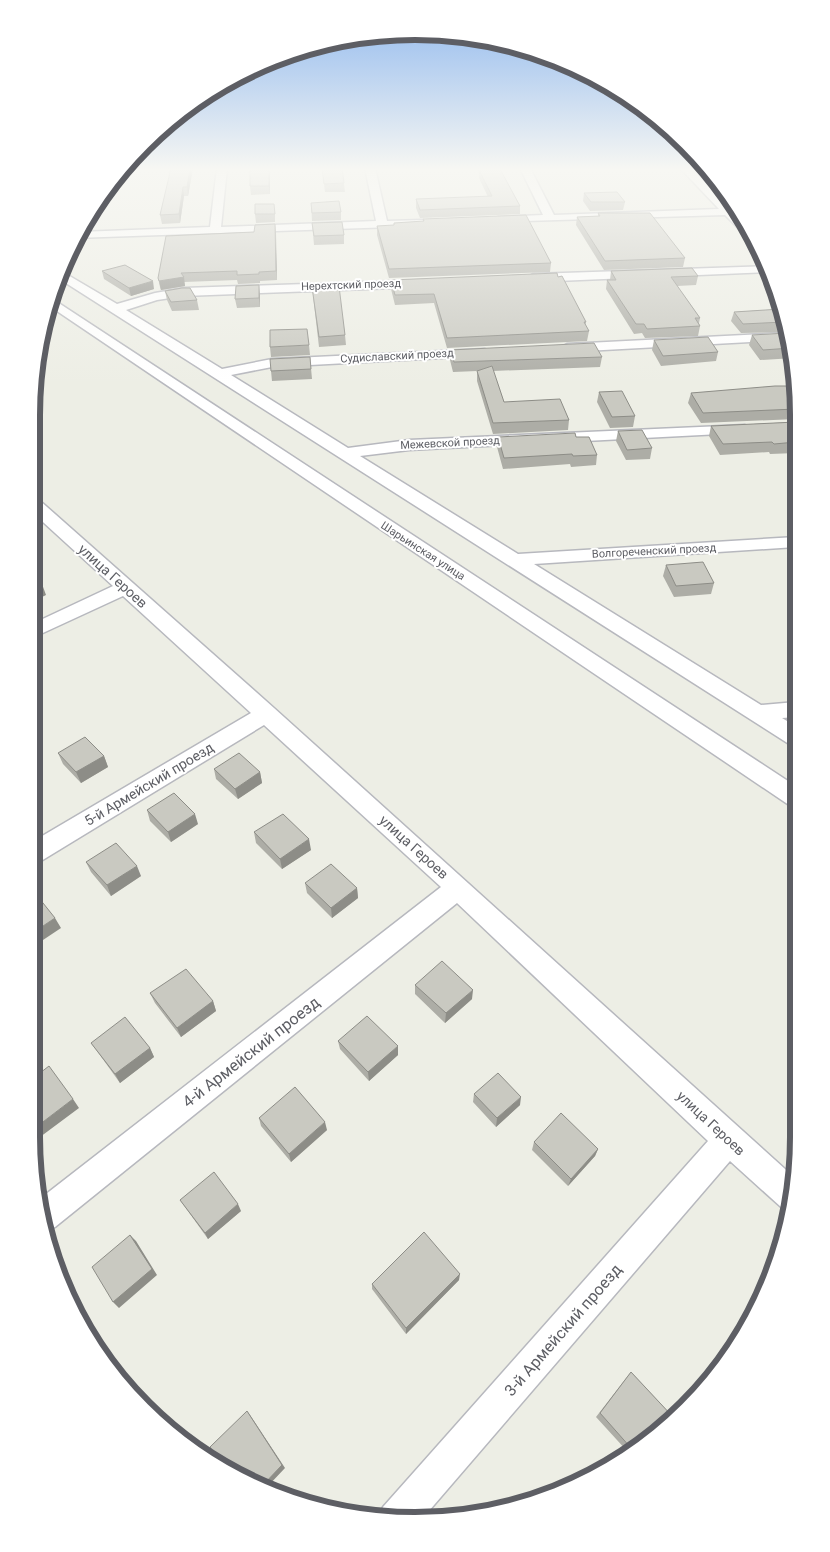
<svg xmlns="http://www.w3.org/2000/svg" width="830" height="1552" viewBox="0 0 830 1552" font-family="Roboto,sans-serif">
<rect width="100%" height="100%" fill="#edeee5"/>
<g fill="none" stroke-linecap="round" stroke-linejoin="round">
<defs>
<path id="minor" d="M217,168H227L221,227L376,221L365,168H375L387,221L423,220L428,223L423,226L75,238L79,232L210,227Z
M520,168H530L554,215L719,209L680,168H690L731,208H737L740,214H737L745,223L755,241L750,240L725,215L494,222L493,220L498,217L543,215Z
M768,266L771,272L533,282L527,278L533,274Z
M61,271L117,304L155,293L184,288L426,280L428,283L426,286L422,287L184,296L157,300L126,310L222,369L272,359L485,349L487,352L485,355L480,356L272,367L231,375L348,448L409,440L745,425L748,428L745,431L740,433L409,450L360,456L518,554L796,537V547L534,564L761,705L796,702L797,717L782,718L797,727V746L789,744L58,278Z
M51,298L797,787V808L789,805L48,305Z
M782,333L788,336L787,340L567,352L560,348L567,344Z
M32,498L38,499L274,708L795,1178L790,1211L781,1207L730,1161L422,1519L378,1518L383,1507L708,1141L457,903L55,1227L47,1231L41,1198L441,887L264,725L41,861L32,864V842L251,713L123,596L32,638V624L113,586L32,512Z"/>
</defs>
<use href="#minor" stroke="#b7b8be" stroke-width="3"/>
<use href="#minor" fill="#fff" fill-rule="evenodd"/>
</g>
<path fill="#adada6" d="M171,168H193L188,196H184L180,223L162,224L160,215Z
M250,168H270V194L251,195L250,186Z
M322,168H342L345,192H325Z
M479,170L520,206V214L420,218L416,208V199L488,197L479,178Z
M584,193L625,202L623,210L590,211L583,201Z
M311,203L341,212V220L312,221Z
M97,204L89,224L85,222Z
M275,212V222L256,223L255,214Z
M598,213L685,258L683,267L604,270L576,225L577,217L598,216Z
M423,219L551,263L550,272L389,278L377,235V226H394V223L423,222Z
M312,223L344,235V244L314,245Z
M275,224L277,280L260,281V283L238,284L237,280L184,282L185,286L161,290L160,287L158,278L254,232Z
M102,271L154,289L131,296L104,279Z
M611,271L698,276L696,285L677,286L700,318L699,323L700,326L698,336L645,338L642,333L634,334L606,289L607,280H610Z
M391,280L586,322L585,326L589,331L587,341L447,348L434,303L395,305L391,289Z
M312,287L345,335L346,345L319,347Z
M165,291L197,300L199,310L172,311L167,300Z
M260,295V307L237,308L235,299Z
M781,309L787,332L741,333L731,321L734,312Z
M787,333L794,358L760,360L749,345L752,335Z
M654,340L718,352L716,361L661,366L652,350Z
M309,345L310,355L271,357L270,347Z
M450,350L602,357L600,367L493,371L504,402L569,420L568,430L493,434L477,381V371L453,372L450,360Z
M310,357L312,379L272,381L271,371Z
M795,386L796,419L701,423L688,403L691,393Z
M599,392L635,416L633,427L610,428L597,402Z
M796,422V453L770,454L769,452L720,455L709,436L711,426Z
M618,431L652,448L650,459L626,460L616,441Z
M498,437H576L597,455L596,465L571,467L570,464L503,469L497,447Z
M791,563H796V589L787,574Z
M666,565L714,583L711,594L674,597L663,576Z
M58,753L104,756L108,767L81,783L63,764Z
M214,769L260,772L262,783L238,799L216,779Z
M147,810L198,824L171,842L150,821Z
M254,832L311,850L282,869L256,843Z
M86,862L141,876L111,896L91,872Z
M305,883L357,888L358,898L332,918L307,893Z
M415,985L472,999L445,1023L415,994Z
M150,993L213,1001L216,1011L181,1037L155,1003Z
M338,1041L398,1055L369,1081L340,1049Z
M91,1043L150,1048L154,1057L120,1083L97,1051Z
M474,1094L520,1105L496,1127L473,1102Z
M259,1118L327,1130L291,1162L261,1126Z
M534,1142L598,1149L595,1156L568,1186L532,1150Z
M180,1200L241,1211L208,1239Z
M459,1280L406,1334L372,1289V1284Z
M631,1372L674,1418L627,1451L596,1417L627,1377Z"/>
<path fill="#8d8d87" d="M190,168H193L188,196L187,187Z
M269,168H270V194L269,186Z
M183,187L184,196L180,223L179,214Z
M97,204L89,224L88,218Z
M275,224L276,233L277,280L276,271Z
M184,277L185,286L161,290L159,281Z
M153,281L154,289L131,296L129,288Z
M259,285L260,295V307L259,298Z
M42,584L46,595L32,602V589Z
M104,756L108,767L81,783L76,772Z
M260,772L262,783L238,799L235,789Z
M195,814L198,824L171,842L168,832Z
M309,839L311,850L282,869L280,859Z
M137,866L141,876L111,896L107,885Z
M357,888L358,898L332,918L331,908Z
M55,918L61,928L31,948V934Z
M473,990L472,999L445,1023L446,1013Z
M213,1001L216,1011L181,1037L177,1028Z
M398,1046V1055L369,1081L368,1072Z
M150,1048L154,1057L120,1083L115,1074Z
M521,1097L520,1105L496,1127L497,1118Z
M73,1099L79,1108L32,1143L31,1131Z
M325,1122L327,1130L291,1162L289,1154Z
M598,1149L595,1156L568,1186L571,1179Z
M238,1204L241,1211L208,1239L205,1233Z
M130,1235L136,1241L157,1275L119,1308L113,1302Z
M460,1274L459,1280L406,1334V1328Z
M247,1411L250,1415L285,1468L268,1486L264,1484Z"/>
<path fill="#c9c9c1" stroke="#8d8d87" d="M171,168H190L187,187H183L179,214L160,215Z
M250,168H269V186H250Z
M322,168H342L344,183L324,184Z
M500,169L520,206L420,210L416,199L492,196L479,170Z
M617,192L625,202H591L584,193Z
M339,201L341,212L312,213L311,203Z
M255,204H274L275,214H255Z
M598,213H650L685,258L605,261L577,217L600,216Z
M526,215L551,263L389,269L377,226L394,225V223L424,221L423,219Z
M342,222L344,235L314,236L312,223Z
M275,224L276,271L259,272V274L237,275V271L181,273L184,277L159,281L158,278L166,236L254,232L255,225Z
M125,265L153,281L129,288L102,271Z
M692,268L698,276L671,277L700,318H695L700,326L647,329L644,324H636L607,280H616L611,271Z
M557,273L558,277L562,276L586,322H584L589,331L447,338L434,294L395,295L391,280Z
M259,285V298L235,299L236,286Z
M339,286L345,335L319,337L312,287Z
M182,288H190L197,300L171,302L165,291Z
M781,309L784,322L743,324L734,312Z
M307,329L309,345L270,347V330Z
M787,333L791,348L763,350L752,335Z
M708,337L718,352L663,356L654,340Z
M594,343L602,357L454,362L450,350Z
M310,357L311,369L271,371L270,359Z
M492,366L504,402L560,399L569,420L493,423L477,371Z
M775,386H795L796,409L703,413L691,393Z
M622,391L635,416L612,417L599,392Z
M796,422V442L774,444L772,442L723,444L711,426Z
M642,430L652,448L627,450L618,431Z
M575,433L576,437H589L597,455L573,456L572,454L504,458L498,437Z
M703,562L714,583L676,586L666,565Z
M791,563H796V571Z
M32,574L42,584L32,589Z
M85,737L104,756L76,772L58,753Z
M239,753L260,772L235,789L214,769Z
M174,793L195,814L168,832L147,810Z
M283,814L309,839L280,859L254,832Z
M116,843L137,866L107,885L86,862Z
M331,864L357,888L331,908L305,883Z
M35,893L55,918L31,934L32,896Z
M442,961L473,990L446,1013L415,985Z
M186,969L213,1001L177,1028L150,993Z
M367,1016L398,1046L368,1072L338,1041Z
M125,1017L150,1048L115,1074L91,1043Z
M49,1066L73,1099L31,1131V1080Z
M498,1073L521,1097L497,1118L474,1094Z
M295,1087L325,1122L289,1154L259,1118Z
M561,1113L598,1149L571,1179L534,1142Z
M214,1172L238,1204L205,1233L180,1200Z
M424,1232L460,1274L406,1328L372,1284Z
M130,1235L152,1269L113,1302L92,1267Z
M631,1372L674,1418L631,1448L600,1413Z
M247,1411L282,1465L264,1484L222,1465L210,1447Z"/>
<linearGradient id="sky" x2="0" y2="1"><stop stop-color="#8fb8ee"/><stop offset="0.44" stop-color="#f7f7f3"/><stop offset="1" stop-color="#f7f7f3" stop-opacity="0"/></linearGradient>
<rect width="830" height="385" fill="url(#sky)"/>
<g text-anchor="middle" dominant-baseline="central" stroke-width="4" stroke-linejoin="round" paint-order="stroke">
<g font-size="11" fill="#5d5e64" stroke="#fff">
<text transform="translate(351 285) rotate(-2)">Нерехтский проезд</text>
<text transform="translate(397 356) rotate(-3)">Судиславский проезд</text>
<text transform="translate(450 443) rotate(-3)">Межевской проезд</text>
<text transform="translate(423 551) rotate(33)">Шарьинская улица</text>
<text transform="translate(654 551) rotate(-3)">Волгореченский проезд</text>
</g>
<g font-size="14" fill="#5d5e64" stroke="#fff">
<text transform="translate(113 576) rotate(42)">улица Героев</text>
<text transform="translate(149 784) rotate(-31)">5-й Армейский проезд</text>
<text transform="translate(414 847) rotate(42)">улица Героев</text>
<text transform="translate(711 1123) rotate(43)">улица Героев</text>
</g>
<g font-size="16" fill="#5d5e64" stroke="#fff">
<text transform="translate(251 1052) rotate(-38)">4-й Армейский проезд</text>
<text transform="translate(563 1330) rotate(-49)">3-й Армейский проезд</text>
</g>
</g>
<path d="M0 0H830V1552H0ZM415 40H415A375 375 0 0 1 790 415V1137A375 375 0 0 1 415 1512H415A375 375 0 0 1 40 1137V415A375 375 0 0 1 415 40Z" fill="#fff" fill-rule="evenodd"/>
<path fill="none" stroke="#5d5e64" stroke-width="6" d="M415 40H415A375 375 0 0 1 790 415V1137A375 375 0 0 1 415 1512H415A375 375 0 0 1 40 1137V415A375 375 0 0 1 415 40Z"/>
</svg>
